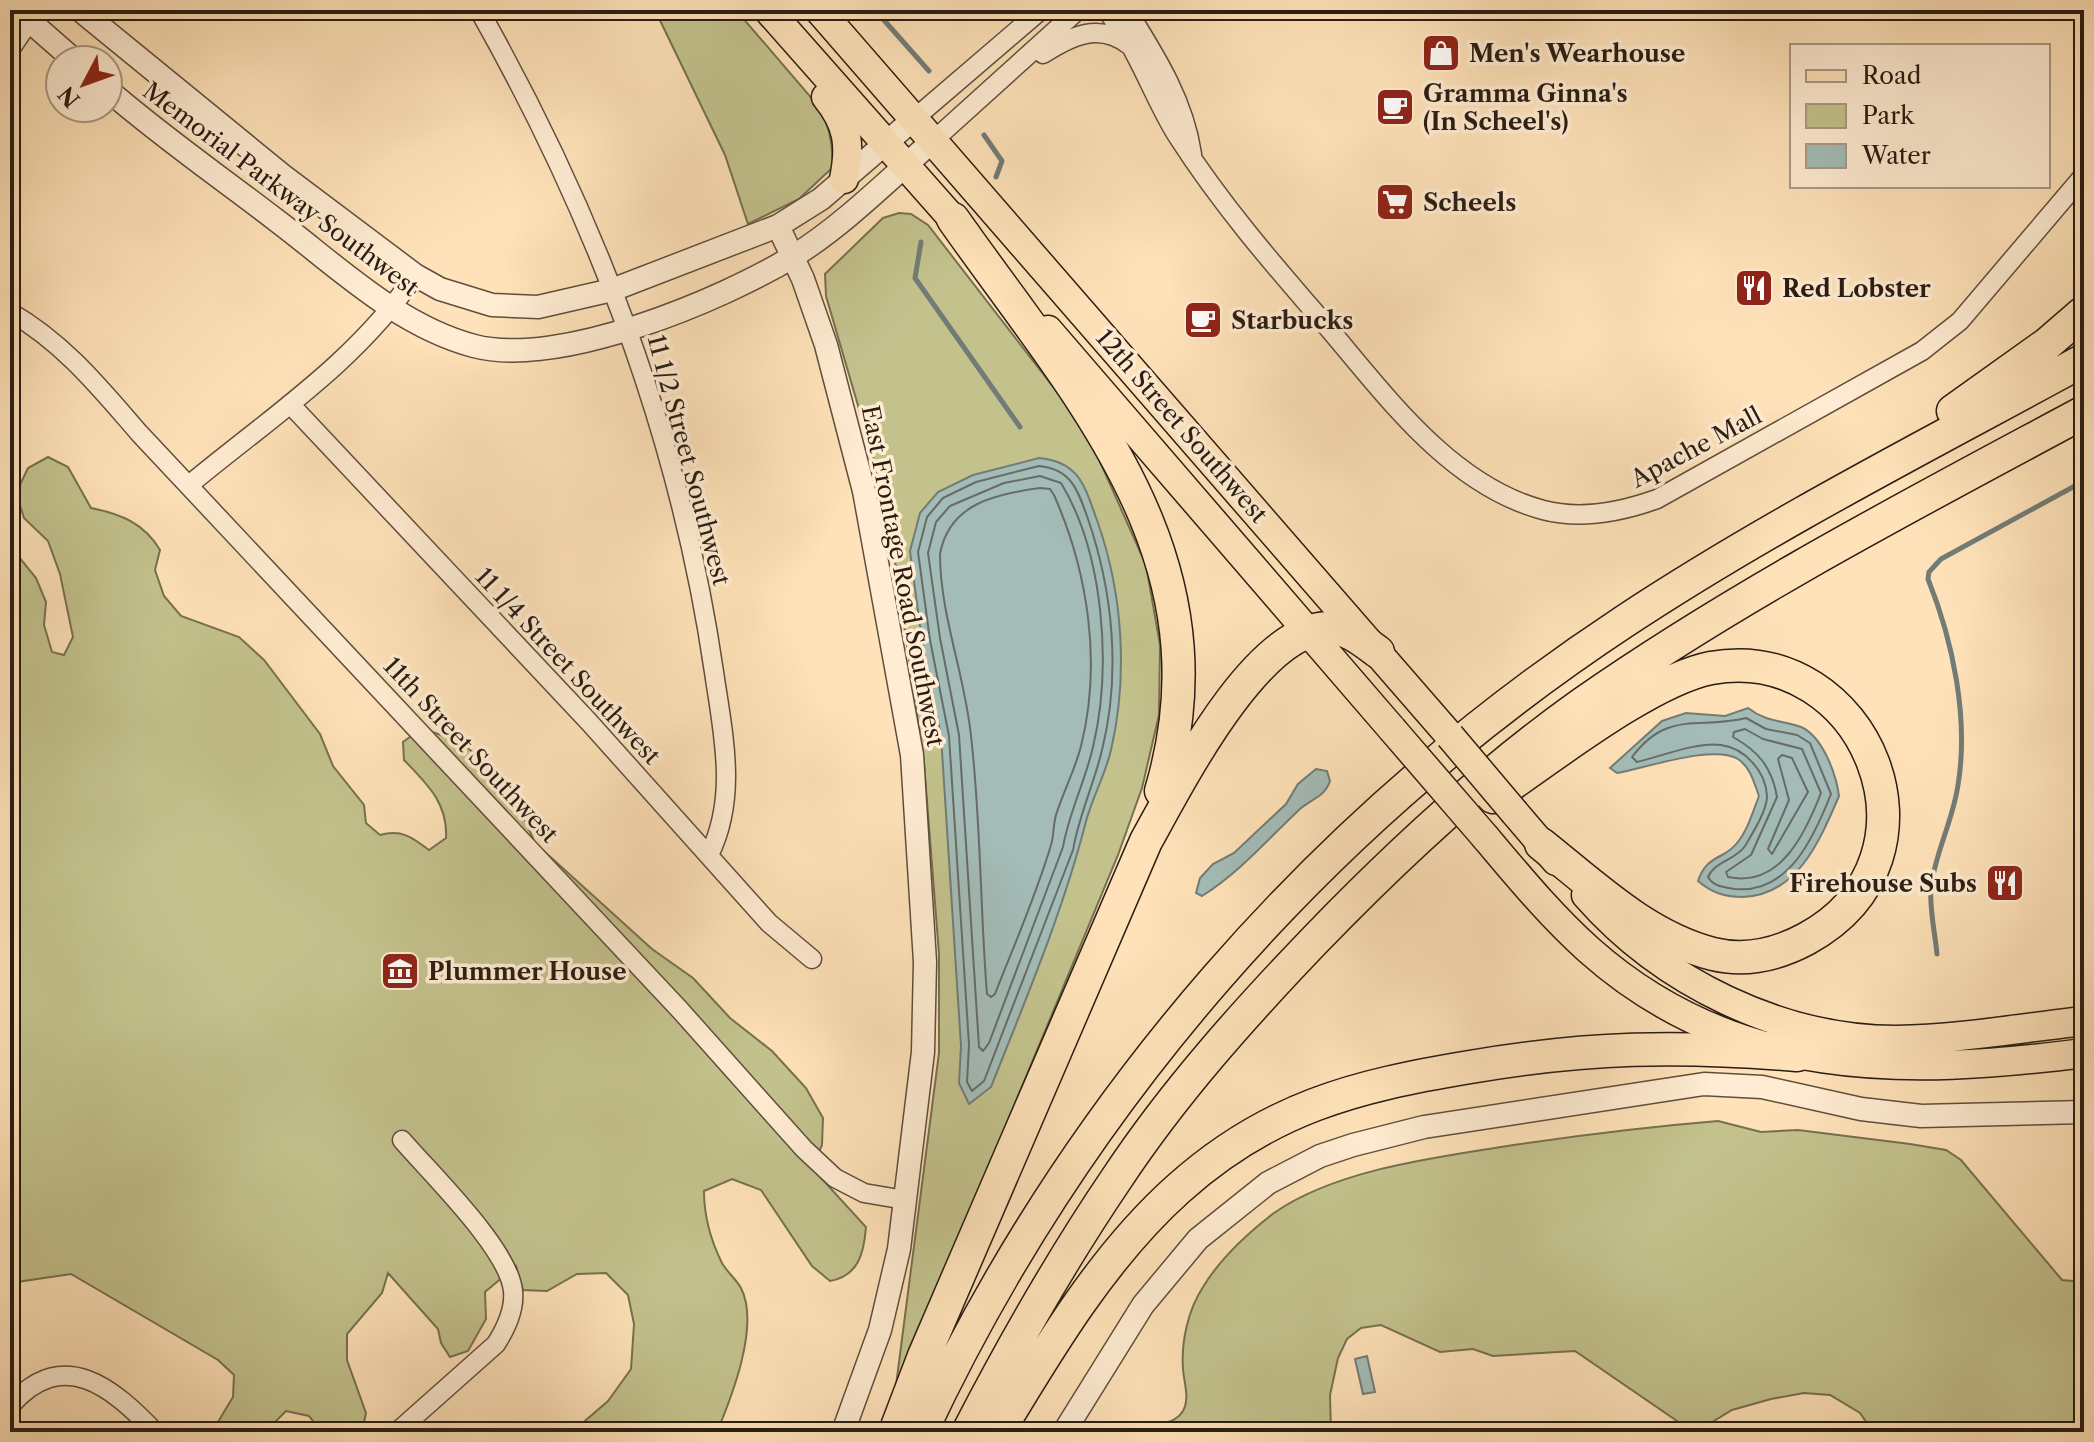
<svg xmlns="http://www.w3.org/2000/svg" width="2094" height="1442" viewBox="0 0 2094 1442" font-family="'Libre Caslon Text',serif">
<rect width="100%" height="100%" fill="#ffe2b9"/>
<filter id="stains"><feTurbulence type="fractalNoise" baseFrequency=".0025" numOctaves="4"/><feColorMatrix values="0 0 0 0 .2 0 0 0 0 .09 0 0 0 0 .02 0 0 0 .5 -.17"/></filter>
<radialGradient id="worn" r=".72"><stop offset=".6" stop-color="#630" stop-opacity="0"/><stop offset="1" stop-color="#630" stop-opacity=".3"/></radialGradient>
<path fill="#c3c28d" stroke="#767050" stroke-width="2" d="M655,10H736L820,108C830,128 834,146 832,168L799,199L748,224L725,155Z
M899,213L911,214L928,225L1085,428L1146,565L1160,645L1159,715L1142,788L1118,855L895,1393L939,1053V954L924,763L894,555L876,467L826,296L825,274L883,218Z
M48,457L68,467L91,508C121,514 144,523 160,550L155,570L164,596L181,616L239,637L264,660L320,734L333,766L364,805L366,823L380,835C401,829 412,837 429,850L446,838C448,803 427,784 404,760L403,742L422,728L463,743L496,775L517,802L535,843L652,949L693,978L730,1018L772,1051L806,1088L823,1118L822,1145L812,1168L866,1227C864,1254 858,1276 830,1281L812,1266L761,1190L732,1179L704,1191C704,1216 711,1241 722,1263C727,1272 736,1279 741,1288C760,1325 732,1396 717,1432H572L608,1401L631,1369L634,1324L628,1295L606,1273L577,1274L547,1291L523,1290L516,1266L485,1292L486,1319L468,1351L450,1357L441,1343L438,1329L388,1273L382,1293L347,1334V1360L366,1413L362,1432H322L309,1416L286,1411L271,1426L273,1432H212L233,1397L234,1375L218,1360L71,1274L10,1283V558L19,557L36,578L46,602L44,625L52,652L64,655L73,637L60,574L48,541L24,518L16,493L28,468Z
M1718,1121L1761,1132L1798,1130L1910,1144L1946,1150L1961,1160L2062,1280L2084,1282V1432H1873L1860,1413L1830,1395L1804,1393L1771,1399L1732,1410L1709,1424L1680,1423L1575,1351L1493,1356L1473,1349L1440,1352L1381,1325L1361,1328L1347,1339L1338,1358L1330,1395L1331,1432H1148C1157,1421 1175,1425 1183,1411C1190,1398 1184,1383 1183,1369C1181,1342 1188,1310 1203,1287C1220,1259 1248,1233 1274,1213C1334,1171 1430,1158 1501,1147C1573,1136 1645,1127 1718,1121Z"/>
<path fill="#a3bcb8" stroke="#727c76" stroke-width="2" d="M1039,458C1081,462 1085,488 1098,523C1123,595 1128,677 1111,750C1105,776 1091,800 1085,825C1062,914 1025,1001 991,1087L969,1104L959,1083L961,1046L941,736L922,641L910,551L920,513L938,492L973,475Z
M1748,708C1766,722 1781,720 1801,727C1822,736 1836,773 1839,796C1820,840 1798,895 1743,897C1725,897 1712,893 1698,881C1707,854 1724,860 1737,843C1748,830 1753,811 1759,796C1754,783 1751,768 1738,759C1714,744 1645,768 1617,773L1610,768L1662,721L1686,713L1725,716Z
M1316,769L1327,771L1330,781C1325,797 1311,799 1300,809C1267,840 1240,872 1202,896L1196,893L1200,878L1213,864L1234,853L1286,804L1298,784Z
M1367,1356L1375,1392L1363,1394L1355,1359Z"/>
<g fill="none" stroke-linecap="round" stroke-linejoin="round">
<path stroke="#666c66" stroke-width="2" d="M1039,466C1072,469 1078,491 1088,519C1113,592 1121,674 1102,750C1094,784 1079,815 1073,850L984,1081L972,1091L967,1082L969,1045L949,736L930,640L918,552L927,517L943,498L976,482Z
M1040,476L1061,483C1104,554 1112,667 1093,747C1085,782 1069,812 1063,847L989,1043L983,1051L979,1047L959,735L940,638L928,553L936,522L950,506L1004,483Z
M1040,488L1050,489L1054,495C1088,572 1102,663 1081,746C1075,770 1063,792 1056,815C1053,825 1054,836 1051,845C1036,896 1014,945 995,994L991,997L987,994C980,908 981,821 971,736C965,675 940,615 940,554C949,504 995,494 1040,488Z
M1746,718L1766,729L1797,735L1810,743L1831,794C1814,837 1789,894 1735,889C1724,887 1714,887 1708,877C1715,861 1736,860 1745,846C1752,834 1767,811 1767,796C1766,772 1745,748 1721,745C1695,742 1663,756 1637,762L1632,757C1668,709 1699,730 1746,718Z
M1745,729L1763,739L1802,749L1821,793C1805,834 1780,888 1728,877L1726,872L1751,855L1777,797C1772,767 1758,751 1733,737L1734,732Z
M1782,755L1792,758L1808,792L1772,854L1768,849L1789,800L1778,759Z"/>
<path stroke="#727c76" stroke-width="5" d="M875,10L929,71
M984,135L1002,161L996,177
M921,242L915,278L1020,427
M1937,954C1935,932 1929,908 1931,886C1936,851 1953,820 1958,785C1969,719 1953,641 1928,579L1929,572L1941,559L2084,481"/>
<defs>
<path id="minor" d="M479,10C595,215 680,438 714,672C723,734 738,797 709,855
M1106,10C1138,47 1152,96 1178,137C1221,204 1272,263 1324,323C1384,393 1449,485 1543,510C1581,520 1621,512 1657,499L1922,351L1960,321L2084,175
M1127,10C1155,55 1184,100 1192,154
M10,50L37,10
M1043,54C1071,36 1099,22 1129,45
M915,118L1041,10
M934,140L1078,10
M10,312C64,343 100,388 140,434L680,1010L804,1149L835,1178L864,1193L905,1200
M290,404L589,722L769,923L812,959
M189,485C267,420 358,361 415,275
M10,1406C63,1345 113,1388 155,1432
M397,1432L496,1344C506,1328 515,1310 513,1291C509,1249 431,1174 402,1140"/>
<path id="tertiary" d="M17,10L74,60
M80,10L282,175L415,275L440,289L492,305L538,307L612,290L778,226L821,199L915,118
M108,90C161,136 220,177 276,220C337,266 398,326 474,346C559,368 720,301 794,256C845,224 889,179 934,140
M778,226L803,279L826,345L864,491L912,755L925,962L923,1052L899,1249L880,1330L843,1432
M1064,1432L1143,1305L1198,1239L1268,1183L1320,1156L1353,1145L1424,1127L1704,1084L1762,1087L1861,1109L1921,1116L2084,1112"/>
<path id="primary" d="M768,10L966,234
M819,10L1450,736
M826,97C848,124 851,145 844,179
M1048,330L1392,729
M1515,813L1556,861
M1486,838C1519,877 1551,916 1589,950C1734,1079 1904,1076 2084,1053
M1586,895C1662,982 1781,1040 1896,1040C1959,1039 2022,1028 2084,1021"/>
<path id="motorway" d="M953,219C1078,397 1231,556 1161,791
M1953,411L2047,344L2084,312
M1493,797C1548,760 1649,680 1711,668C1865,640 1957,857 1806,939C1778,954 1746,962 1713,954C1646,937 1594,886 1541,844
M895,1432L924,1356L1146,841C1178,784 1256,628 1329,628C1348,628 1363,641 1378,652
M921,1432C1076,1101 1320,822 1625,621C1772,524 1930,444 2084,360
M968,1432C1013,1345 1062,1259 1117,1178C1174,1092 1244,1014 1315,940C1397,855 1485,773 1582,704C1741,593 1913,504 2084,412
M998,1432C1049,1347 1104,1255 1178,1189C1268,1108 1355,1086 1470,1067C1587,1047 1679,1045 1797,1055"/>
</defs>
<use href="#minor" stroke="#5e4e3c" stroke-width="21"/>
<use href="#tertiary" stroke="#5e4e3c" stroke-width="25"/>
<use href="#primary" stroke="#291d13" stroke-width="31"/>
<use href="#motorway" stroke="#291d13" stroke-width="35"/>
<use href="#minor" stroke="#ffecd2" stroke-width="18"/>
<use href="#tertiary" stroke="#ffecd2" stroke-width="22"/>
<use href="#primary" stroke="#ffe2b9" stroke-width="28"/>
<use href="#motorway" stroke="#ffe2b9" stroke-width="32"/>
<defs>
<path id="primary-bridge" d="M1392,729L1486,838
M1450,736L1515,813"/>
</defs>
<use href="#primary-bridge" stroke="#291d13" stroke-width="31" stroke-linecap="butt"/>
<use href="#primary-bridge" stroke="#ffe2b9" stroke-width="28"/>
</g>
<defs>
<symbol id="shop-square" viewBox="-11 -11 22 22"><rect x="-9" y="-9" width="18" height="18" rx="4" fill="#8f2418" stroke="#ffecd2"/><path d="M-5-2.5h2.3a2.7 3.5 0 0 1 5.4 0H5L5.5 6h-11ZM-1.5-2.5h3a1.5 2.3 0 0 0-3 0Z" fill="#fff"/></symbol>
<symbol id="cafe-square" viewBox="-11 -11 22 22"><rect x="-9" y="-9" width="18" height="18" rx="4" fill="#8f2418" stroke="#ffecd2"/><path d="M-5.5-4.5H6V0H3Q3 3.5 0 3.5H-2.5Q-5.5 3.5-5.5 0ZM3-3.2v2h1.7v-2ZM-6 4.5H4V6H-6Z" fill="#fff"/></symbol>
<symbol id="supermarket-square" viewBox="-11 -11 22 22"><rect x="-9" y="-9" width="18" height="18" rx="4" fill="#8f2418" stroke="#ffecd2"/><path d="M-6-5.5h2.5l.6 2H6L4.5 2H-2.5L-4.4-4H-6ZM-1.5 3.2a1.3 1.3 0 1 0 .1 0ZM3 3.2a1.3 1.3 0 1 0 .1 0Z" fill="#fff"/></symbol>
<symbol id="restaurant-square" viewBox="-11 -11 22 22"><rect x="-9" y="-9" width="18" height="18" rx="4" fill="#8f2418" stroke="#ffecd2"/><path d="M-5-6h1v4h1v-4h1v4h1v-4h1v5L-1.5 .5V6h-2V.5L-5-1ZM5-6V6H3V1.5H1.5Q1.5-4 5-6Z" fill="#fff"/></symbol>
<symbol id="museum-square" viewBox="-11 -11 22 22"><rect x="-9" y="-9" width="18" height="18" rx="4" fill="#8f2418" stroke="#ffecd2"/><path d="M0-6L6-3V-2H-6V-3ZM-5-1h2V3h-2ZM-1-1h2V3h-2ZM3-1h2V3H3ZM-6 4H6V6H-6Z" fill="#fff"/></symbol>
</defs>
<g fill-rule="evenodd">
<use href="#shop-square" x="1419" y="31" width="44" height="44"/>
<use href="#cafe-square" x="1373" y="85" width="44" height="44"/>
<use href="#supermarket-square" x="1373" y="180" width="44" height="44"/>
<use href="#restaurant-square" x="1732" y="266" width="44" height="44"/>
<use href="#cafe-square" x="1181" y="298" width="44" height="44"/>
<use href="#restaurant-square" x="1983" y="861" width="44" height="44"/>
<use href="#museum-square" x="378" y="949" width="44" height="44"/>
</g>
<g text-anchor="middle" dominant-baseline="central" stroke-width="7" stroke-linejoin="round" paint-order="stroke">
<g font-size="24" font-weight="bold" fill="#291d13" stroke="#ffecd2" text-anchor="start">
<text x="1469" y="53">Men's Wearhouse</text>
<text x="1423" y="93">Gramma Ginna's<tspan x="1423" dy="28">(In Scheel's)</tspan></text>
<text x="1423" y="202">Scheels</text>
<text x="1782" y="288">Red Lobster</text>
<text x="1231" y="320">Starbucks</text>
<text x="1977" y="883" text-anchor="end">Firehouse Subs</text>
<text x="428" y="971">Plummer House</text>
</g>
<g font-size="24" fill="#291d13" stroke="#ffecd2">
<text transform="translate(281 189) rotate(37)">Memorial Parkway Southwest</text>
<text transform="translate(1182 426) rotate(49)">12th Street Southwest</text>
<text transform="translate(1696 447) rotate(-28)">Apache Mall</text>
<text transform="translate(689 460) rotate(75)">11 1/2 Street Southwest</text>
<text transform="translate(903 576) rotate(79)">East Frontage Road Southwest</text>
<text transform="translate(568 666) rotate(47)">11 1/4 Street Southwest</text>
<text transform="translate(471 750) rotate(47)">11th Street Southwest</text>
</g>
</g>
<rect width="2094" height="1442" fill="none" stroke="#ffe2b9" stroke-width="40"/>
<rect x="12" y="12" width="2070" height="1418" fill="none" stroke="#291d13" stroke-width="4"/>
<rect x="20" y="20" width="2054" height="1402" fill="none" stroke="#291d13" stroke-width="2"/>
<rect x="1790" y="44" width="260" height="144" fill="#ffecd2" stroke="#a99986" stroke-width="2"/>
<rect x="1806" y="70" width="40" height="12" fill="#ffe2b9" stroke="#a99986" stroke-width="2"/>
<text x="1862" y="84" font-size="24" fill="#291d13">Road</text>
<rect x="1806" y="104" width="40" height="24" fill="#c3c28d" stroke="#a99986" stroke-width="2"/>
<text x="1862" y="124" font-size="24" fill="#291d13">Park</text>
<rect x="1806" y="144" width="40" height="24" fill="#a3bcb8" stroke="#a99986" stroke-width="2"/>
<text x="1862" y="164" font-size="24" fill="#291d13">Water</text>
<g transform="translate(84 84) rotate(229)"><circle r="38" fill="#ffecd2" stroke="#a99986" stroke-width="2"/>
<path d="M0-6L14 30L0 20L-14 30Z" fill="#8f2418"/>
<text y="-12" font-size="22" font-weight="bold" text-anchor="middle" fill="#291d13">N</text>
</g>
<rect width="100%" height="100%" filter="url(#stains)"/>
<rect width="100%" height="100%" fill="url(#worn)"/>
</svg>
